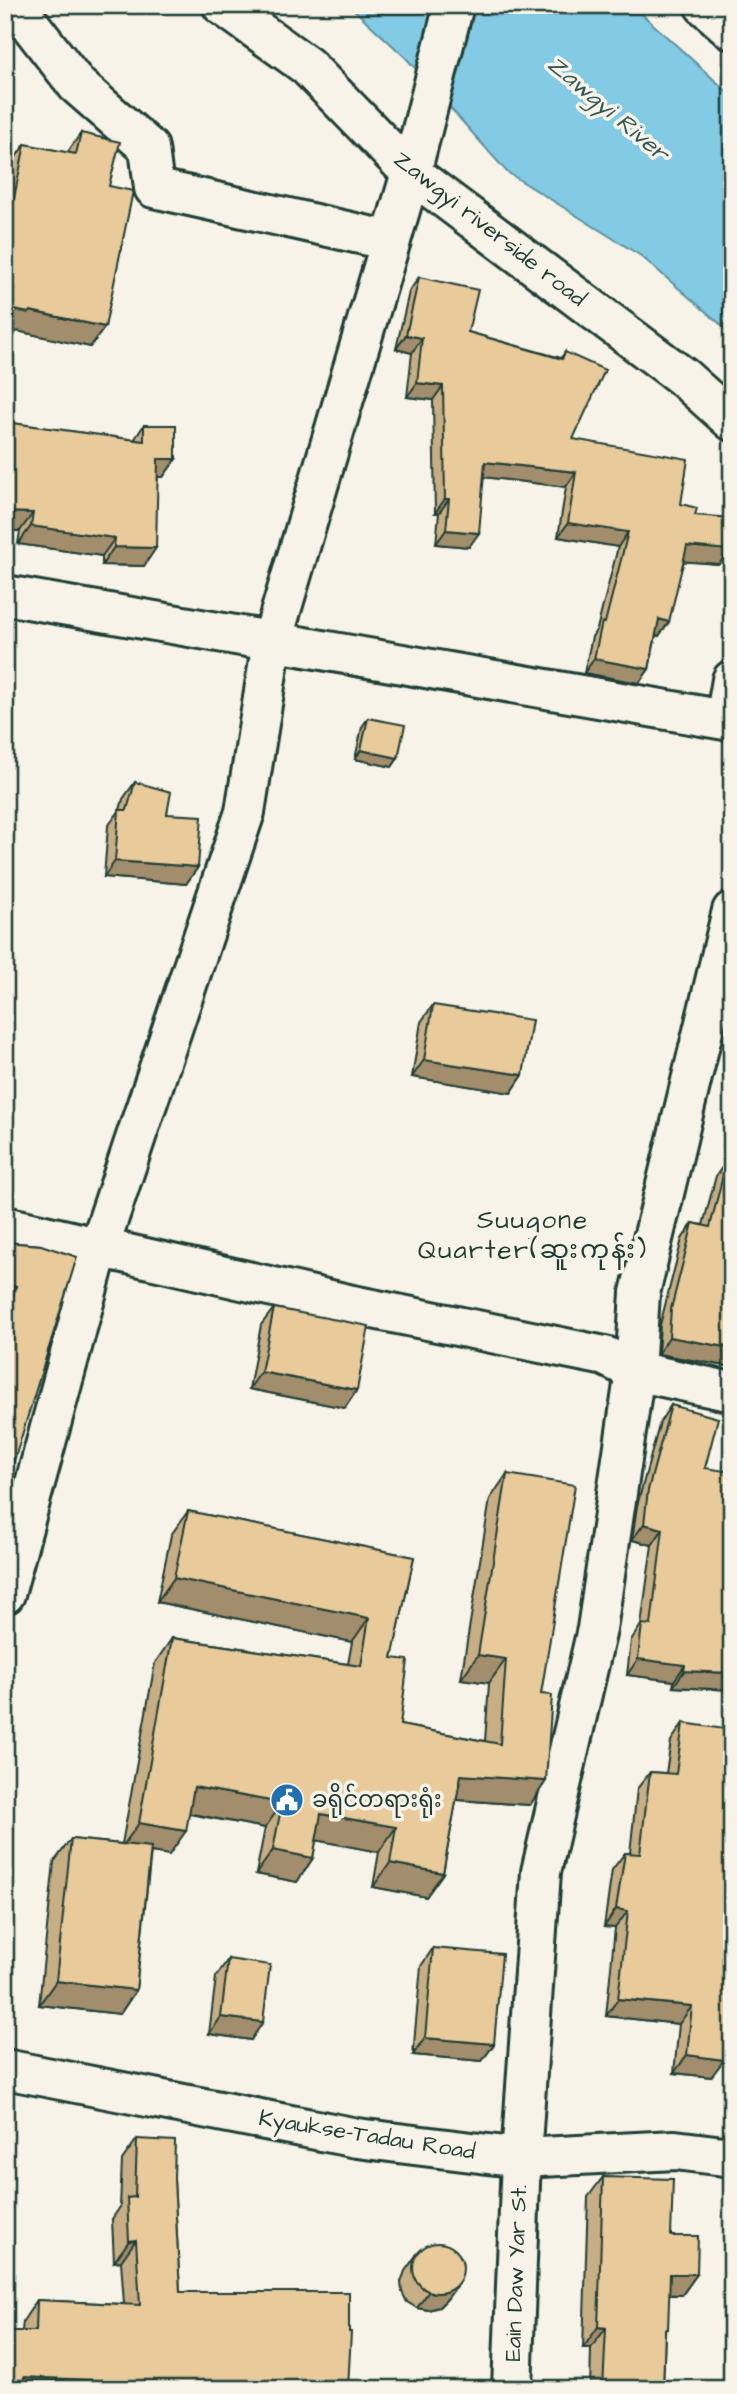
<svg xmlns="http://www.w3.org/2000/svg" width="737" height="2394" viewBox="0 0 737 2394" font-family="'Architects Daughter','Noto Sans Myanmar',sans-serif">
<rect width="100%" height="100%" fill="#f7f3e8"/>
<filter id="ink" filterUnits="userSpaceOnUse"><feTurbulence type="fractalNoise" baseFrequency=".0143" numOctaves="2"/><feDisplacementMap in="SourceGraphic" scale="14" xChannelSelector="R" yChannelSelector="G"/><feConvolveMatrix kernelMatrix="1 2 1 2 8 2 1 2 1" color-interpolation-filters="sRGB"/></filter>
<g filter="url(#ink)">
<path fill="#83cae4" stroke="#5b929e" stroke-width="2" d="M349,5H630L644,16L732,96V334L641,256L507,172L406,58Z"/>
<g fill="none" stroke-linecap="round" stroke-linejoin="round">
<defs>
<path id="minor" d="M15,5L77,85L149,148L154,188L391,241
M222,5L307,66L411,173L683,377L732,421
M704,5L732,30
M5,595L725,720L732,680
M732,911L640,1293L635,1371L732,1392
M5,1226L348,1304L605,1356L635,1371L597,1629L541,1872L521,2158L512,2389
M5,1594L99,1247L245,812L272,641L411,173L454,5"/>
<path id="secondary" d="M5,2069L357,2138L521,2158L675,2150L732,2157"/>
</defs>
<use href="#minor" stroke="#1f3d34" stroke-width="44"/>
<use href="#secondary" stroke="#1f3d34" stroke-width="44"/>
<use href="#minor" stroke="#f7f3e8" stroke-width="38"/>
<use href="#secondary" stroke="#f7f3e8" stroke-width="38"/>
</g>
<path fill="#c8ae85" stroke="#1f3d34" stroke-width="2" d="M81,133L109,186L105,327L90,347L17,331L15,333L5,331V192L11,164L25,144L67,153Z
M419,277L468,332L561,358L565,352L573,439L681,504L695,515L729,550L719,564L684,561L659,636L656,635L649,669L639,683L584,673L592,637L597,629L618,547L558,537L566,487L484,477L469,547L436,544L439,513H435L433,400L407,397L412,353L396,349L409,292Z
M5,422L134,440L144,425L176,459L163,477H158L144,566L102,565V556L18,544L20,531H5Z
M368,718L398,758L392,767L355,759L362,727Z
M135,782L167,814L198,867L186,884L104,877L108,826L120,810L123,799Z
M433,1005L523,1075L511,1093L412,1077L421,1022Z
M727,1160L732,1161V1367L658,1354L660,1325L682,1239L693,1223L703,1225L716,1176Z
M5,1242L41,1245L5,1490Z
M274,1308L345,1408L249,1389L261,1325Z
M671,1405L705,1468L732,1690L673,1687L674,1681L627,1675L631,1640L641,1625L652,1545L632,1540L637,1506L660,1422Z
M507,1474L541,1694L546,1781L530,1805L456,1800L443,1873L426,1897L373,1887L379,1852L316,1840L313,1858L297,1882L256,1874L265,1828L189,1814L169,1855L151,1852L136,1990L120,2014L39,2005L54,1862L71,1839L122,1844L155,1663L172,1638L348,1664L352,1642L157,1602L171,1535L188,1511L414,1557L392,1658L400,1725L485,1741L489,1683L461,1679L490,1499Z
M683,1723L726,2037L711,2077L674,2073L679,2024L606,2016L615,1928L604,1927L612,1870L625,1853H630L637,1789L650,1772L666,1773L671,1741Z
M433,1948L494,2044L482,2061L413,2055L421,1966Z
M228,1959L251,2040L209,2034L216,1977Z
M137,2139L174,2179L180,2292L348,2389H5L22,2331L23,2321L37,2300L124,2304L121,2261L114,2262L112,2219L120,2207L122,2160Z
M603,2177L671,2236L697,2274L682,2295H669L665,2333L663,2389H590L591,2348H583L588,2197Z
M417,2254L447,2299L439,2307L428,2310L417,2308L407,2302L402,2292L401,2282L405,2271Z"/>
<path fill="#a28d6c" stroke="#1f3d34" stroke-width="2" d="M5,308L30,311L105,327L90,347L17,331L15,333L5,331Z
M406,335L422,338L412,353L396,349Z
M417,383L443,386L433,400L407,397Z
M158,459H176L163,477H145Z
M485,462L576,472L566,487L475,476Z
M445,499H449L439,513H435Z
M5,512L33,513L20,531H5Z
M568,523L628,532L618,547L558,537Z
M31,526L115,538L102,556L18,544Z
M446,530L479,533L469,547L436,544Z
M687,546L729,550L719,564L677,561Z
M114,547L156,548L144,566L102,565Z
M659,619L669,622L659,636L649,634Z
M594,659L649,669L639,683L584,673Z
M361,750L398,758L392,767L355,759Z
M115,861L198,867L186,884L104,877Z
M424,1060L523,1075L511,1093L412,1077Z
M5,1285L16,1286L5,1301Z
M669,1337L732,1348V1367L658,1354Z
M261,1372L357,1390L345,1408L249,1389Z
M644,1524L663,1529L652,1545L632,1540Z
M174,1578L369,1618L352,1642L157,1602Z
M478,1655L506,1659L489,1683L461,1679Z
M638,1659L685,1665L674,1681L627,1675Z
M684,1671L732,1673V1690L673,1687Z
M461,1775L546,1781L530,1805L444,1799Z
M194,1787L282,1803L265,1828L177,1811Z
M321,1814L396,1827L379,1852L304,1838Z
M139,1823L186,1831L169,1855L122,1847Z
M273,1850L313,1858L297,1882L256,1874Z
M390,1863L443,1873L426,1897L373,1887Z
M616,1909L628,1911L615,1928L604,1927Z
M56,1981L136,1990L120,2014L39,2005Z
M618,1999L692,2006L679,2024L606,2016Z
M221,2017L263,2022L251,2040L209,2034Z
M729,2017H732V2038L716,2034Z
M425,2038L494,2044L482,2061L413,2055Z
M687,2055L724,2060L711,2077L674,2073Z
M136,2240L121,2261L114,2262L129,2241Z
M670,2274H697L682,2295L655,2294Z
M460,2282L447,2299L439,2307L428,2310L417,2308L429,2291Z
M598,2327L606,2328L591,2348H583Z
M24,2377L111,2381L106,2389H15Z"/>
<path fill="#e8ca9b" stroke="#1f3d34" stroke-width="2" d="M81,133L120,142L109,186L133,191L105,327L30,311L29,313L5,308V242L25,144L76,154Z
M419,277L478,290L468,332L562,359L565,352L605,370L573,439L688,459L681,504L697,508L695,515L731,518L729,550L687,546L669,622L659,619L649,669L594,659L602,622L605,623L628,532L568,523L576,472L485,462L479,533L446,530L449,499H445L443,386L417,383L422,338L406,335Z
M5,422L144,441V425H176V459H158L156,548L114,547L115,538L31,526L33,513L5,512Z
M368,718L405,725L398,758L361,750Z
M135,782L171,792L167,814L202,816L198,867L115,861L119,810H127Z
M433,1005L532,1020L523,1075L424,1060Z
M727,1160L732,1161V1348L669,1337L671,1309L693,1223L710,1227Z
M5,1242L41,1245L77,1257L5,1490V1321L16,1286L5,1285Z
M274,1308L369,1326L357,1390L261,1372Z
M671,1405L718,1418L705,1468L732,1472V1673L684,1671L685,1665L638,1659L642,1624L651,1625L663,1529L644,1524L648,1490Z
M507,1474L575,1485L541,1694L552,1695L546,1781L461,1775L443,1873L390,1863L396,1827L321,1814L313,1858L273,1850L282,1803L194,1787L186,1831L139,1823L172,1638L361,1666L369,1618L174,1578L188,1511L414,1557L392,1658L408,1660L400,1725L500,1744L506,1659L478,1655Z
M683,1723L732,1730V2017H729L724,2060L687,2055L692,2006L618,1999L628,1911L616,1909L625,1853L640,1854L650,1772L676,1774Z
M71,1839L151,1847L136,1990L56,1981Z
M433,1948L502,1954L494,2044L425,2038Z
M228,1959L270,1965L263,2022L221,2017Z
M137,2139L175,2141L174,2179L180,2292H349V2332H351L348,2389H111V2381L24,2377V2389H5V2331H36L37,2300L140,2305L136,2240L129,2241L127,2198L135,2197Z
M603,2177L673,2179L671,2236H698L697,2274H670L668,2329H665L663,2389H603L606,2328L598,2327Z
M413 2268a25 25 0 1 1 50 0a25 25 0 1 1-50 0Z"/>
</g>
<defs>
<symbol id="civic-disc" viewBox="-11 -11 22 22"><circle r="9.5" fill="#1f6fb2" stroke="#f7f3e8"/><path d="M-.6-6.5H3V-4.5H.6V-3L4-1V1h2V6H-6V1h2V-1L-.6-3ZM-1.2 2.5V6h2.4V2.5Z" fill="#fff"/></symbol>
</defs>
<g fill-rule="evenodd">
<use href="#civic-disc" x="268" y="1781" width="38" height="38"/>
</g>
<g text-anchor="middle" dominant-baseline="central" stroke-width="7" stroke-linejoin="round" paint-order="stroke">
<g font-size="23" fill="#1f3d34" stroke="#f7f3e8">
<text transform="translate(490 229) rotate(38)">Zawgyi riverside road</text>
<text transform="translate(367 2135) rotate(9)">Kyaukse-Tadau Road</text>
<text transform="translate(516 2273) rotate(-88)">Eain Daw Yar St.</text>
</g>
<g font-size="23" fill="#1f3d34" stroke="#f7f3e8" text-anchor="start">
<text x="312" y="1800">ခရိုင်တရားရုံး</text>
</g>
<g font-size="24" font-style="italic" fill="#335957" stroke="#f7f3e8">
<text transform="translate(608 109) rotate(40)">Zawgyi River</text>
</g>
<g font-size="26" letter-spacing="2" fill="#1f3d34" stroke="#f7f3e8">
<text x="533" y="1220">Suugone<tspan x="533" dy="30">Quarter(ဆူးကုန်း)</tspan></text>
</g>
</g>
<rect width="737" height="2394" fill="none" stroke="#f7f3e8" stroke-width="28"/>
<rect x="14" y="14" width="709" height="2366" fill="none" stroke="#1f3d34" stroke-width="2.5" filter="url(#ink)"/>
</svg>
